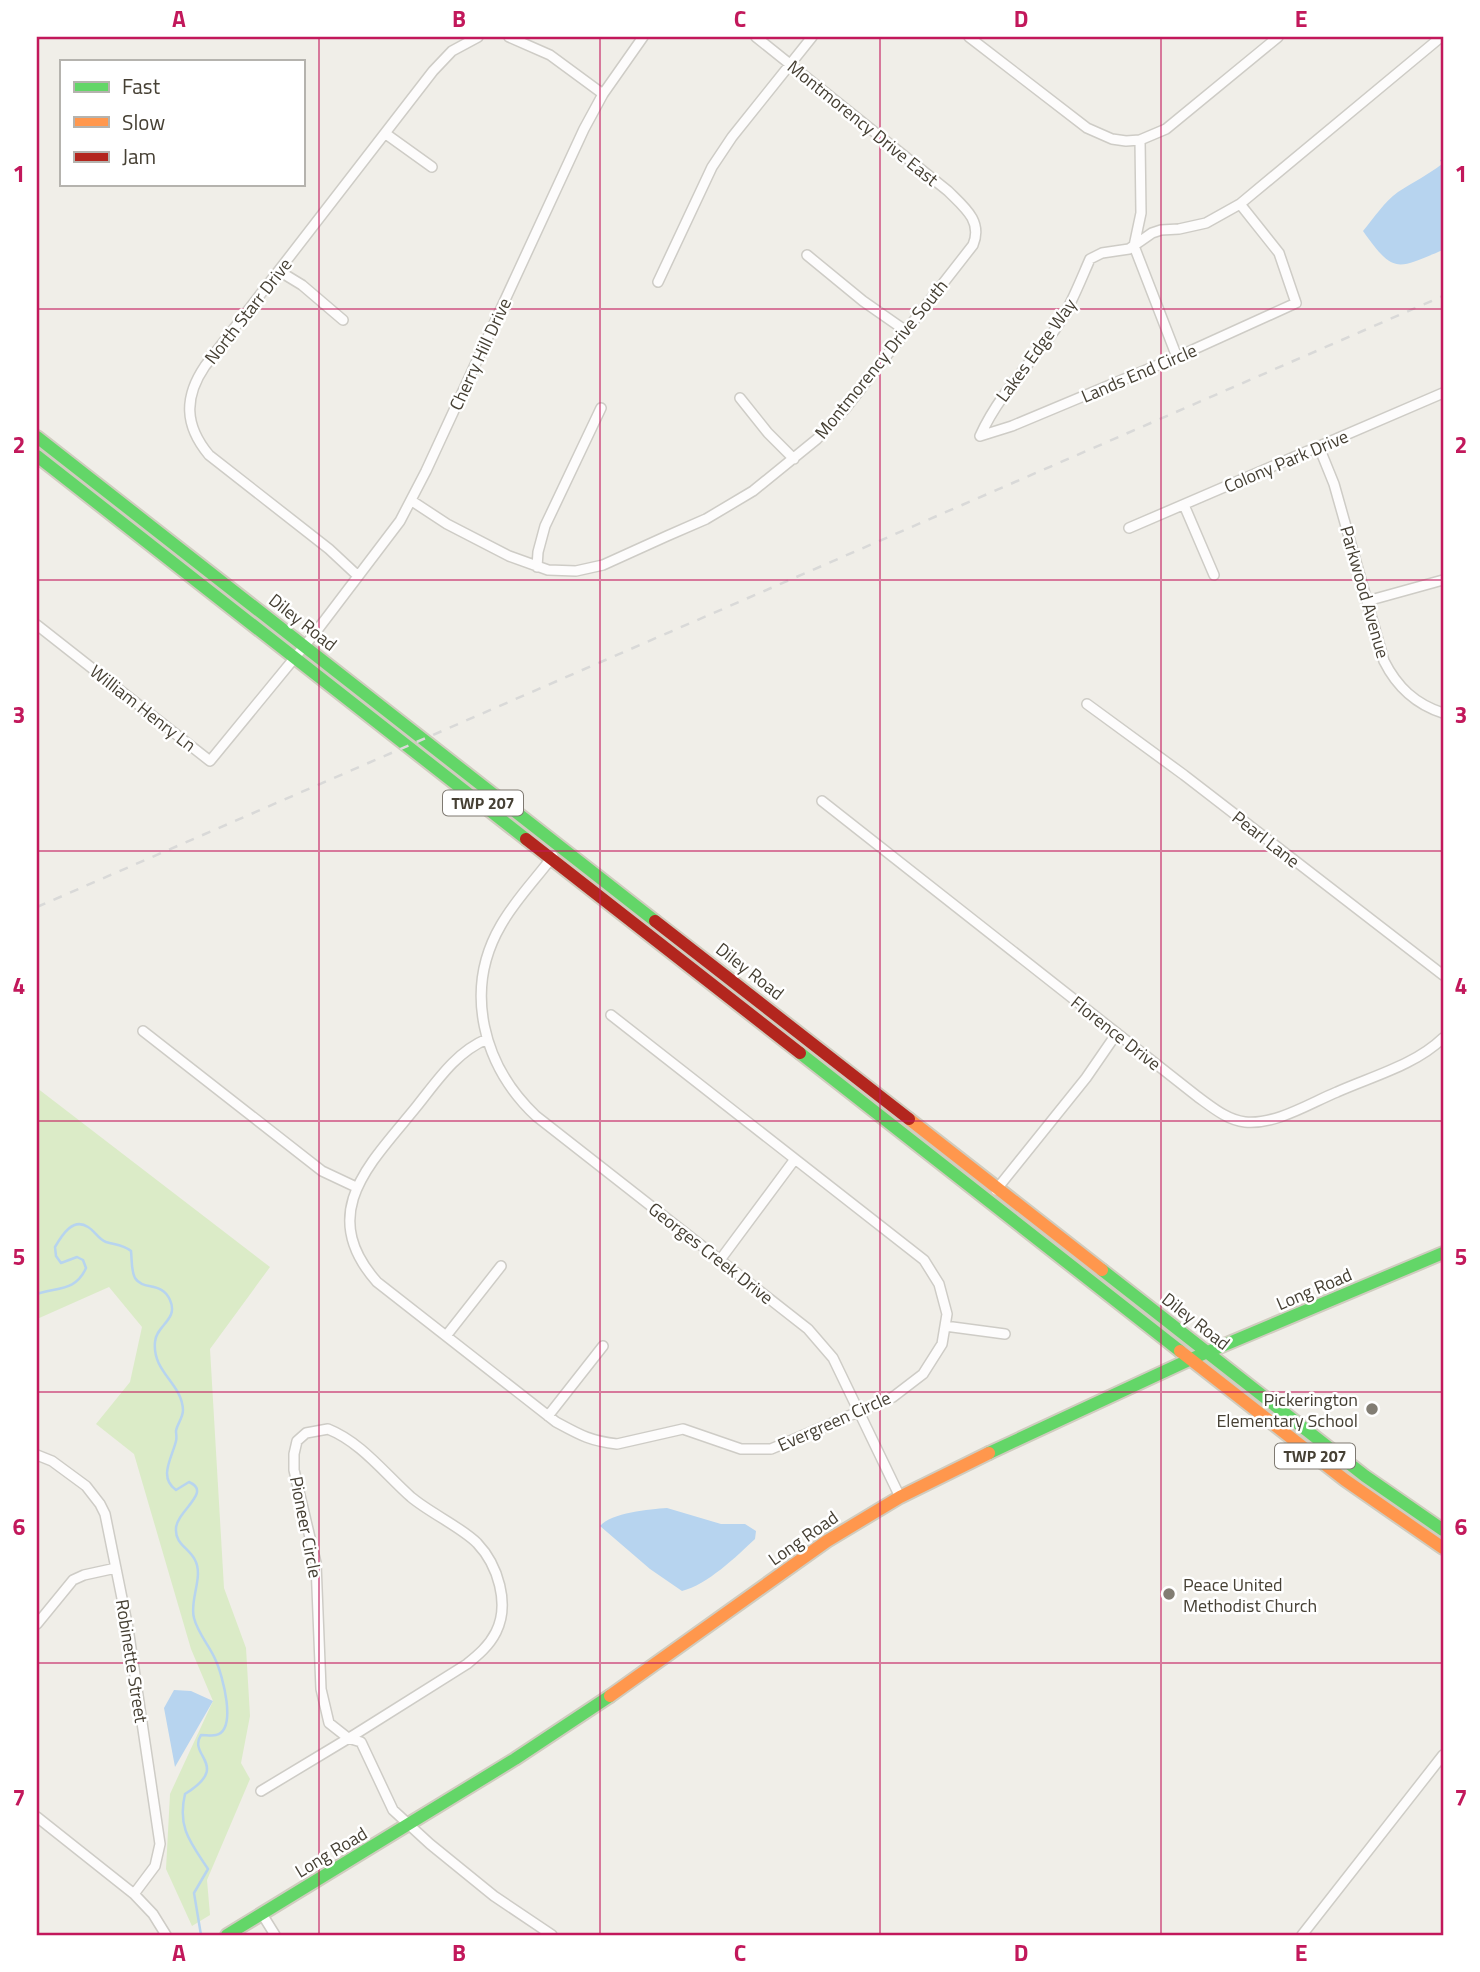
<svg xmlns="http://www.w3.org/2000/svg" width="1480" height="1972" viewBox="0 0 1480 1972" font-family="'Titillium Web',sans-serif">
<rect width="100%" height="100%" fill="#f0eee8"/>
<path fill="#dbebc7" d="M37,1088L270,1267L210,1349L224,1588L246,1648L250,1716L241,1763L250,1779L207,1880L210,1915L192,1926L166,1869L170,1794L213,1701L191,1649L134,1454L96,1424L130,1382L142,1327L109,1287L37,1319Z"/>
<path fill="#b7d4ef" d="M1443,159V250C1397,269 1394,275 1363,231C1374,218 1384,202 1398,192C1413,182 1428,175 1442,164L1440,160Z
M667,1508L721,1524H745L756,1531L755,1539C737,1556 707,1585 682,1591L650,1569L600,1526C611,1513 650,1509 667,1508Z
M174,1690L191,1691L213,1701L175,1767L164,1708Z"/>
<g fill="none" stroke-linecap="round" stroke-linejoin="round">
<path stroke="#b7d4ef" stroke-width="2.5" d="M37,1294C58,1287 76,1291 86,1268L83,1260L77,1257L61,1263L56,1256L55,1247C62,1235 73,1217 88,1227C95,1231 98,1239 106,1242C116,1245 122,1244 131,1251C132,1259 131,1271 135,1278C143,1291 162,1281 170,1300C179,1320 156,1325 155,1342C152,1372 182,1383 183,1410C183,1418 177,1424 176,1431C176,1434 177,1438 176,1441C172,1458 158,1477 176,1490L189,1482C213,1492 176,1511 176,1529C175,1544 189,1548 195,1560C204,1577 189,1600 194,1618C198,1634 210,1646 216,1661C222,1674 238,1730 216,1735C212,1736 206,1735 201,1735C187,1756 232,1765 185,1794C177,1828 191,1843 208,1869L194,1893L201,1935"/>
<defs>
<path id="street" d="M509,37L550,55L603,94
M969,37L1087,128L1112,139L1126,141L1140,140L1166,129L1278,37
M386,134L432,167
M1140,140L1141,213L1134,246L1177,357
M807,255L863,301L906,331
M279,271L302,285L343,320
M658,282L712,167L732,137L812,37
M740,398L768,433L794,459
M980,436C998,396 1028,366 1054,331C1070,308 1079,284 1090,259L1102,253L1129,249L1152,233L1161,230L1179,229L1206,223L1240,204L1441,37
M980,436L1012,426L1177,357L1296,303L1279,253L1240,204
M1319,447L1334,484L1384,661C1397,687 1415,704 1443,713
M412,501L447,524L509,556L548,570L576,571L603,565L667,536L706,519L753,491L817,439L845,409L973,245C983,221 964,207 948,191L756,37
M1184,505L1214,575
M1129,528L1443,393
M537,567L538,552L545,526L601,408
M358,576L329,549L209,455C184,425 184,397 205,366L433,71L452,51L478,37
M1367,601L1443,580
M37,625L210,761L315,633L400,521L426,471L584,129L603,94L643,37
M1087,704L1184,775L1443,975
M822,801L1198,1097C1212,1107 1227,1120 1245,1122C1276,1125 1310,1103 1337,1092C1373,1076 1415,1065 1443,1038
M553,856C536,879 515,900 501,925C463,990 483,1066 536,1116L808,1329L833,1358L900,1497
M143,1031L322,1171L356,1187
M487,1039C456,1052 437,1081 417,1106C372,1162 315,1212 377,1282L556,1422C580,1435 590,1441 617,1444L683,1429L741,1449H771L893,1397L923,1374L942,1344L947,1314L939,1284L924,1260L611,1015
M996,1190L1086,1078L1117,1033
M720,1260L795,1159
M945,1326L1005,1334
M446,1336L501,1266
M548,1416L603,1346
M37,1455L52,1461L86,1486L100,1504L105,1514L128,1628L160,1844L155,1866L134,1894
M37,1624L73,1580L84,1575L116,1568
M261,1791L339,1744L354,1735L467,1664C478,1655 489,1646 496,1632C510,1604 498,1565 477,1543C461,1527 430,1513 411,1497C385,1474 361,1442 328,1429L306,1433L297,1441L294,1454V1470L316,1563L321,1689L329,1723L348,1738L361,1742L393,1810L430,1844L494,1896L552,1935
M37,1817L134,1894L153,1914L166,1935
M262,1914L275,1935
M1302,1935L1443,1755"/>
<path id="fast" d="M37,437L655,921
M37,456L526,839
M800,1053L1180,1351
M1102,1270L1365,1476L1443,1530
M989,1453L1191,1359L1443,1253
M227,1935L515,1759L610,1696"/>
<path id="slow" d="M909,1119L1102,1270
M1180,1351L1345,1480L1443,1548
M610,1696L827,1541L900,1497L989,1453"/>
<path id="jam" d="M526,839L800,1053
M655,921L909,1119"/>
</defs>
<use href="#street" stroke="#ceccc6" stroke-width="12"/>
<use href="#fast" stroke="#d0ccbf" stroke-width="16"/>
<use href="#slow" stroke="#d0ccbf" stroke-width="16"/>
<use href="#jam" stroke="#d0ccbf" stroke-width="16"/>
<use href="#street" stroke="#fdfcfc" stroke-width="9"/>
<use href="#fast" stroke="#63d668" stroke-width="12"/>
<use href="#slow" stroke="#ff974d" stroke-width="12"/>
<use href="#jam" stroke="#b3261e" stroke-width="12"/>
<path stroke="#d9d9d8" stroke-width="2.5" stroke-dasharray="9 9" stroke-linecap="butt" d="M37,907L1443,296"/>
</g>
<path fill="none" stroke="#c2185b" stroke-width="2" stroke-opacity="0.55" d="M319,37V1935M600,37V1935M880,37V1935M1161,37V1935M37,309H1443M37,580H1443M37,851H1443M37,1121H1443M37,1392H1443M37,1663H1443"/>
<g fill="#827d73" stroke="#fff" stroke-width="2.5">
<circle cx="1372" cy="1409" r="7"/>
<circle cx="1169" cy="1594" r="7"/>
</g>
<g text-anchor="middle" dominant-baseline="central" stroke-width="5" stroke-linejoin="round" paint-order="stroke">
<g fill="#fff" stroke="#7e7971" stroke-width="2">
<rect x="443" y="790.5" width="80" height="25" rx="5"/>
<rect x="1275" y="1443.5" width="80" height="25" rx="5"/>
</g>
<g font-size="16" font-weight="bold" fill="#464034">
<text x="483" y="803">TWP 207</text>
<text x="1315" y="1456">TWP 207</text>
</g>
<g font-size="18" fill="#464034" stroke="#fff">
<text transform="translate(863 123) rotate(39)">Montmorency Drive East</text>
<text transform="translate(248 311) rotate(-52)">North Starr Drive</text>
<text transform="translate(1036 350) rotate(-54)">Lakes Edge Way</text>
<text transform="translate(480 354) rotate(-65)">Cherry Hill Drive</text>
<text transform="translate(881 359) rotate(-51)">Montmorency Drive South</text>
<text transform="translate(1139 373) rotate(-23)">Lands End Circle</text>
<text transform="translate(1286 461) rotate(-23)">Colony Park Drive</text>
<text transform="translate(1365 592) rotate(74)">Parkwood Avenue</text>
<text transform="translate(303 622) rotate(38)">Diley Road</text>
<text transform="translate(143 708) rotate(38)">William Henry Ln</text>
<text transform="translate(1266 839) rotate(38)">Pearl Lane</text>
<text transform="translate(750 971) rotate(38)">Diley Road</text>
<text transform="translate(1116 1033) rotate(38)">Florence Drive</text>
<text transform="translate(711 1253) rotate(38)">Georges Creek Drive</text>
<text transform="translate(1314 1289) rotate(-23)">Long Road</text>
<text transform="translate(1196 1321) rotate(38)">Diley Road</text>
<text transform="translate(834 1421) rotate(-24)">Evergreen Circle</text>
<text transform="translate(306 1527) rotate(79)">Pioneer Circle</text>
<text transform="translate(803 1538) rotate(-35)">Long Road</text>
<text transform="translate(132 1661) rotate(81)">Robinette Street</text>
<text transform="translate(331 1852) rotate(-31)">Long Road</text>
</g>
<g font-size="18" fill="#464034" stroke="#fff" text-anchor="end">
<text x="1358" y="1399">Pickerington<tspan x="1358" dy="21">Elementary School</tspan></text>
<text x="1183" y="1584" text-anchor="start">Peace United<tspan x="1183" dy="21">Methodist Church</tspan></text>
</g>
</g>
<rect width="1480" height="1972" fill="none" stroke="#ffffff" stroke-width="77"/>
<rect x="60" y="60" width="245" height="126" fill="#ffffff" stroke="#b5b3ae" stroke-width="2"/>
<rect x="74" y="82" width="35" height="10" fill="#63d668" stroke="#b5b3ae" stroke-width="2"/>
<text x="122" y="94" font-size="21" fill="#464034">Fast</text>
<rect x="74" y="117" width="35" height="10" fill="#ff974d" stroke="#b5b3ae" stroke-width="2"/>
<text x="122" y="130" font-size="21" fill="#464034">Slow</text>
<rect x="74" y="152" width="35" height="10" fill="#b3261e" stroke="#b5b3ae" stroke-width="2"/>
<text x="122" y="164" font-size="21" fill="#464034">Jam</text>
<rect x="38" y="38" width="1404" height="1896" fill="none" stroke="#c2185b" stroke-width="2.5"/>
<g font-size="23" text-anchor="middle" font-weight="bold" fill="#c2185b">
<text x="179" y="27">A</text>
<text x="459" y="27">B</text>
<text x="740" y="27">C</text>
<text x="1021" y="27">D</text>
<text x="1301" y="27">E</text>
<text x="19" y="182">1</text>
<text x="1461" y="182">1</text>
<text x="19" y="453">2</text>
<text x="1461" y="453">2</text>
<text x="19" y="723">3</text>
<text x="1461" y="723">3</text>
<text x="19" y="994">4</text>
<text x="1461" y="994">4</text>
<text x="19" y="1265">5</text>
<text x="1461" y="1265">5</text>
<text x="19" y="1535">6</text>
<text x="1461" y="1535">6</text>
<text x="19" y="1806">7</text>
<text x="1461" y="1806">7</text>
<text x="179" y="1961">A</text>
<text x="459" y="1961">B</text>
<text x="740" y="1961">C</text>
<text x="1021" y="1961">D</text>
<text x="1301" y="1961">E</text>
</g>
</svg>
